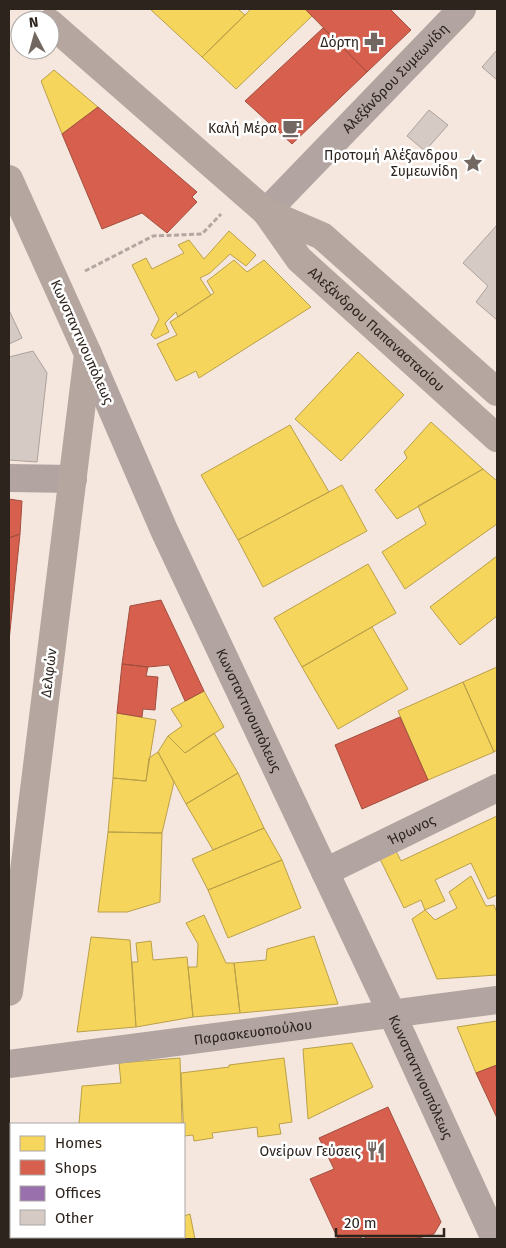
<svg xmlns="http://www.w3.org/2000/svg" width="506" height="1248" viewBox="0 0 506 1248" font-family="'Fira Sans',sans-serif">
<rect width="100%" height="100%" fill="#f5e7de"/>
<path fill="#f6d55c" stroke="#baa049" d="M150,9H238L245,15L202,57Z
M251,9H305L312,16L236,89L202,57Z
M54,70L98,107L62,134L41,81Z
M229,231L256,255L246,266L230,254L210,273L200,278L211,295L178,317L176,312L165,323L169,332L155,339L151,335L159,319L132,265L146,258L152,269L184,253L178,245L189,240L204,259Z
M234,260L247,272L264,260L311,307L199,378L196,371L176,381L157,344L177,335L170,322L214,293L207,281Z
M358,352L404,395L341,461L295,419Z
M431,422L483,469L397,519L375,490L407,458L404,452Z
M290,425L329,492L238,540L201,475Z
M483,469L497,481V524L405,589L382,552L426,524L418,506Z
M342,485L367,531L263,587L238,540Z
M497,556V616L460,645L430,607Z
M368,564L396,613L302,667L274,618Z
M372,627L408,689L338,729L302,667Z
M497,667V750L494,752L463,682Z
M463,682L494,752L428,780L398,711Z
M204,691L224,727L185,753L168,736L182,726L171,709Z
M117,713L156,720L146,781L113,778Z
M214,733L238,773L186,804L158,752L168,736L185,753Z
M158,752L174,782L162,833L108,832L113,778L146,781L149,758Z
M238,773L264,828L213,850L186,804Z
M497,816V895L488,899L471,863L435,880L445,901L425,910L421,900L404,908L380,859L396,851L401,861Z
M264,828L282,860L208,890L192,859Z
M108,832L162,833L160,902L127,912H98Z
M282,860L301,908L228,938L208,890Z
M471,876L486,906L494,905L497,913V975L437,979L412,919L425,910L435,920L457,908L449,892Z
M204,915L226,963H234L240,1013L193,1017L188,967H197L198,944L186,923Z
M314,936L338,1004L240,1013L234,963L266,960L267,949Z
M91,937L130,940L136,1027L77,1032Z
M151,941L153,960L187,957L193,1017L136,1027L132,962H138L136,943Z
M497,1021V1065L476,1073L457,1027Z
M352,1043L373,1087L308,1119L303,1049Z
M180,1058L182,1124H79L82,1086L121,1083L119,1063Z
M284,1058L292,1122L279,1124L281,1134L258,1137L257,1127L212,1133L213,1138L194,1141L193,1135L184,1136L181,1073L229,1067V1065Z
M190,1214L195,1239H117V1237H184V1216Z"/>
<path fill="#d6604d" stroke="#a34e3f" d="M305,9H390L411,30L367,72Z
M323,28L367,72L292,144L245,101Z
M98,107L197,192L192,197L197,202L167,233L142,213L102,229L62,134Z
M9,499L22,501L20,534L9,538Z
M20,534L9,641V538Z
M161,600L204,691L185,701L169,665L148,667L122,664L130,606Z
M122,664L148,667L146,676L158,677L155,710L143,709L142,717L117,713Z
M400,717L428,780L362,809L335,745Z
M497,1065V1118L476,1073Z
M388,1107L441,1222L434,1234L414,1239H366L364,1236L358,1239H338L310,1179L334,1169L319,1138Z"/>
<path fill="#9970ab" stroke="#795981" d="M61,1237H116L117,1239H61Z"/>
<path fill="#d6cac5" stroke="#aca19c" d="M497,50V80L482,67Z
M429,110L448,125L425,151L407,136Z
M497,225V320L476,302L488,286L463,263Z
M9,310L22,338L9,344Z
M33,351L47,373L37,462L9,460V357Z"/>
<g fill="none" stroke-linecap="round" stroke-linejoin="round">
<path stroke="#b3a7a2" stroke-width="3" stroke-dasharray="5 2.5" stroke-linecap="butt" d="M85,271L153,236L202,234L221,214"/>
<g stroke="#b2a5a1" stroke-width="28">
<path id="s1" d="M266,212L462,9"/>
<path id="s2" d="M88,354L164,530L392,1014L495,1239"/>
<path d="M9,478L73,479"/>
<path id="s3" d="M325,872L497,788"/>
<path id="s4" d="M9,1064L497,1000"/>
</g>
<g stroke="#b5a6a0" stroke-width="28">
<path id="s5" d="M50,23L266,212L299,259L497,438"/>
<path d="M9,179L88,354L9,992"/>
<path d="M266,212L322,236L497,392"/>
</g>
</g>
<defs>
<symbol id="pharmacy-bare" viewBox="-9 -9 18 18"><path d="M-2-6h4v4h4v4h-4v4h-4v-4h-4v-4h4Z" fill="#736861" stroke="#fff" stroke-width="2.5" paint-order="stroke"/></symbol>
<symbol id="cafe-bare" viewBox="-9 -9 18 18"><path d="M-5.5-4.5H6V0H3Q3 3.5 0 3.5H-2.5Q-5.5 3.5-5.5 0ZM3-3.2v2h1.7v-2ZM-6 4.5H4V6H-6Z" fill="#736861" stroke="#fff" stroke-width="2.5" paint-order="stroke"/></symbol>
<symbol id="sight-bare" viewBox="-9 -9 18 18"><path d="M0-6L1.8-2.2L6-1.7L2.9 1.2L3.7 5.4L0 3.3L-3.7 5.4L-2.9 1.2L-6-1.7L-1.8-2.2Z" fill="#736861" stroke="#fff" stroke-width="2.5" paint-order="stroke"/></symbol>
<symbol id="restaurant-bare" viewBox="-9 -9 18 18"><path d="M-5-6h1v4h1v-4h1v4h1v-4h1v5L-1.5 .5V6h-2V.5L-5-1ZM5-6V6H3V1.5H1.5Q1.5-4 5-6Z" fill="#736861" stroke="#fff" stroke-width="2.5" paint-order="stroke"/></symbol>
</defs>
<g fill-rule="evenodd">
<use href="#pharmacy-bare" x="360" y="28" width="28" height="28"/>
<use href="#cafe-bare" x="278" y="114" width="28" height="28"/>
<use href="#sight-bare" x="459" y="149" width="28" height="28"/>
<use href="#restaurant-bare" x="362" y="1137" width="28" height="28"/>
</g>
<g text-anchor="middle" dominant-baseline="central" stroke-width="5" stroke-linejoin="round" paint-order="stroke">
<g font-size="14" fill="#2d241e" stroke="#fff" text-anchor="end">
<text x="359" y="42">Δόρτη</text>
<text x="277" y="128">Καλή Μέρα</text>
<text x="458" y="155">Προτομή Αλέξανδρου<tspan x="458" dy="16">Συμεωνίδη</tspan></text>
<text x="361" y="1151">Ονείρων Γεύσεις</text>
</g>
<g font-size="14" fill="#2d241e" stroke="#fff">
<text stroke="none"><textPath href="#s1" startOffset="186">Αλεξάνδρου Συμεωνίδη</textPath></text>
<text stroke="none"><textPath href="#s5" startOffset="449">Αλεξάνδρου Παπαναστασίου</textPath></text>
<text transform="translate(82 342) rotate(66)">Κωνσταντινουπόλεως</text>
<text transform="translate(49 673) rotate(-83)">Δελφών</text>
<text stroke="none"><textPath href="#s2" startOffset="391">Κωνσταντινουπόλεως</textPath></text>
<text stroke="none"><textPath href="#s3" startOffset="96">Ήρωνος</textPath></text>
<text stroke="none"><textPath href="#s4" startOffset="246">Παρασκευοπούλου</textPath></text>
<text stroke="none"><textPath href="#s2" startOffset="796">Κωνσταντινουπόλεως</textPath></text>
</g>
</g>
<rect width="506" height="1248" fill="none" stroke="#2d241e" stroke-width="20"/>
<rect x="10" y="1123" width="175" height="115" fill="#ffffff" stroke="#aba7a5"/>
<rect x="20" y="1136" width="25" height="15" fill="#f6d55c" stroke="#aba7a5"/>
<text x="55" y="1148" font-size="15" fill="#2d241e">Homes</text>
<rect x="20" y="1160" width="25" height="15" fill="#d6604d" stroke="#aba7a5"/>
<text x="55" y="1173" font-size="15" fill="#2d241e">Shops</text>
<rect x="20" y="1186" width="25" height="15" fill="#9970ab" stroke="#aba7a5"/>
<text x="55" y="1198" font-size="15" fill="#2d241e">Offices</text>
<rect x="20" y="1210" width="25" height="15" fill="#d6cac5" stroke="#aba7a5"/>
<text x="55" y="1223" font-size="15" fill="#2d241e">Other</text>
<g transform="translate(35 35) rotate(354)"><circle r="24" fill="#ffffff" stroke="#aba7a5"/>
<path d="M0-4L9 19L0 12L-9 19Z" fill="#736861"/>
<text y="-8" font-size="14" font-weight="bold" text-anchor="middle" fill="#2d241e">N</text>
</g>
<path d="M336 1228v8h108v-8" fill="none" stroke="#2d241e" stroke-width="2.5"/>
<text x="344" y="1228" font-size="15" fill="#2d241e" stroke="#ffffff" stroke-width="4" paint-order="stroke">20 m</text>
</svg>
